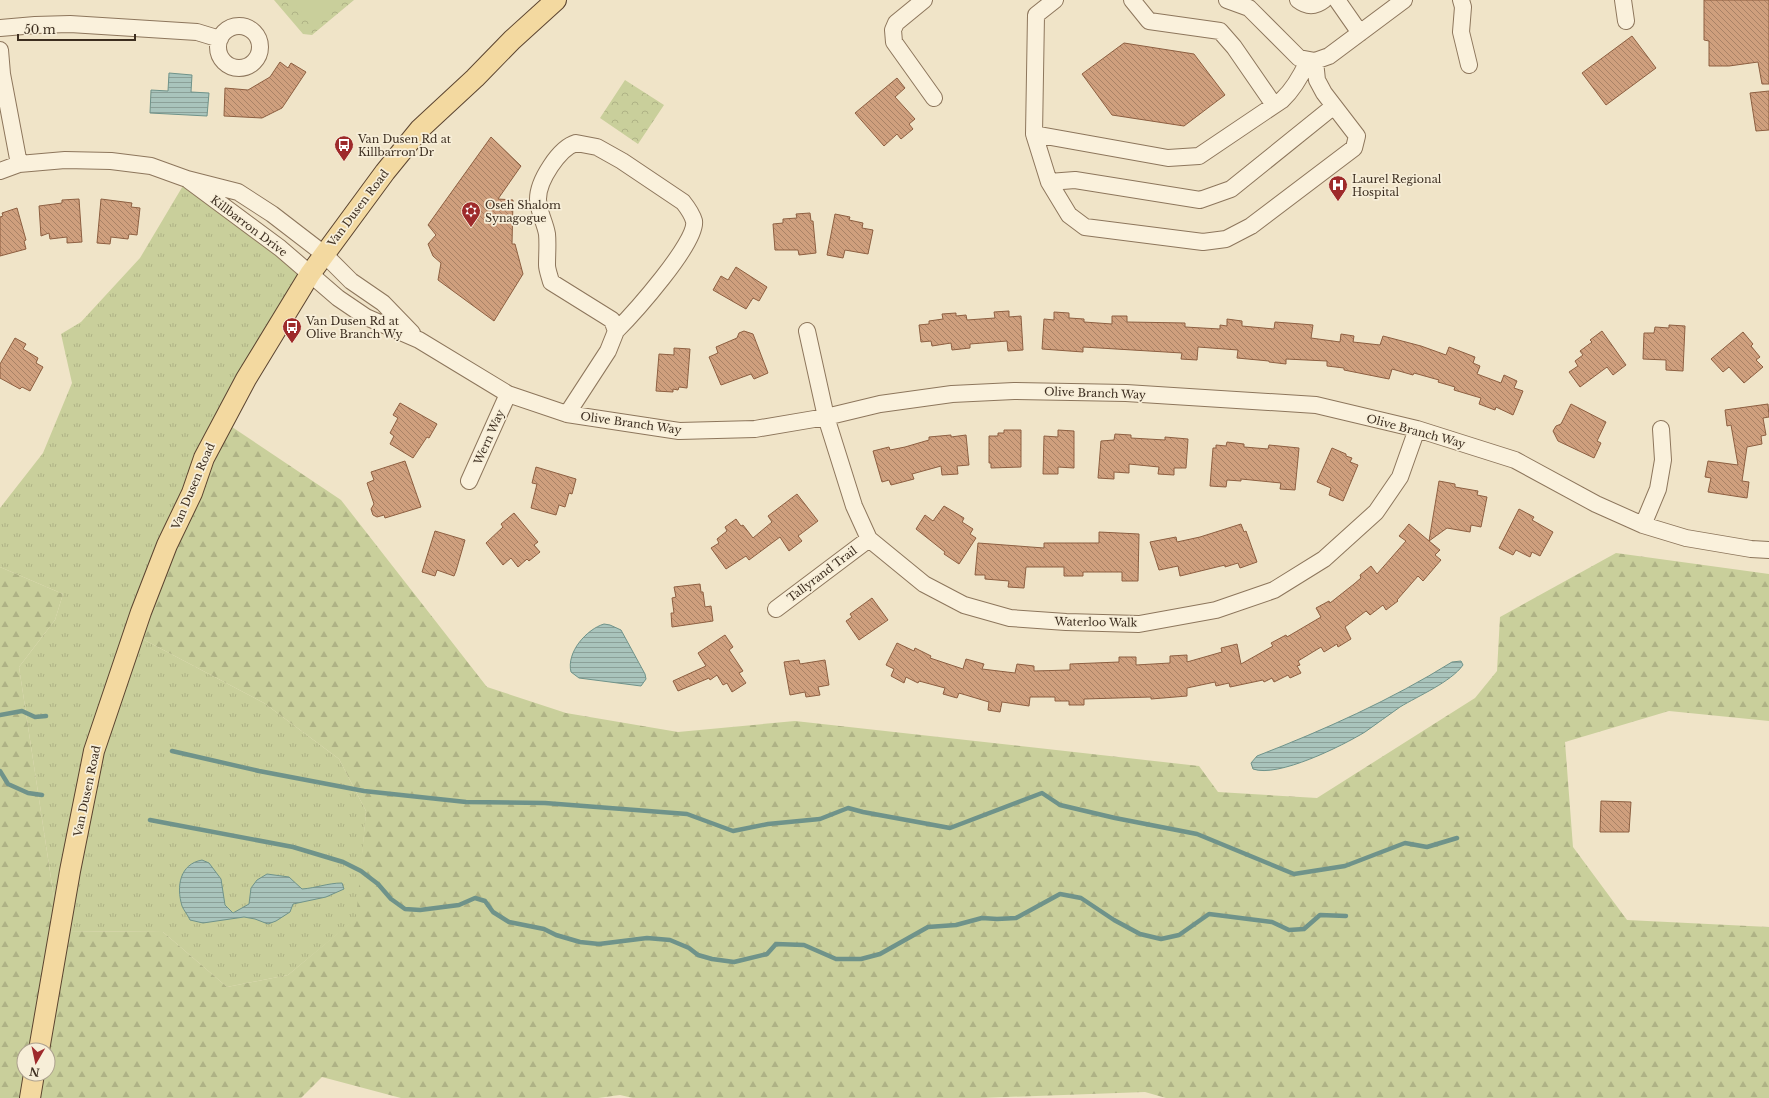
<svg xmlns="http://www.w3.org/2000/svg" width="1769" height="1098" viewBox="0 0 1769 1098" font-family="'Libre Baskerville',serif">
<defs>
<pattern id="grass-tufts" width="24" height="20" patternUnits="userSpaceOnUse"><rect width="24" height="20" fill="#c9cf9b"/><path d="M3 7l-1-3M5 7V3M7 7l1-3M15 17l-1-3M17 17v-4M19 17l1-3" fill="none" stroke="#aeb285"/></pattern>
<pattern id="forest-firs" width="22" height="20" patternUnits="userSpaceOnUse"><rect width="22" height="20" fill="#c9cf9b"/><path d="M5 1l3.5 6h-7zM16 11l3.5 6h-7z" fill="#aeb285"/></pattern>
<pattern id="park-crowns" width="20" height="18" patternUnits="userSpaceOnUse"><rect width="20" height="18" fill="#c9cf9b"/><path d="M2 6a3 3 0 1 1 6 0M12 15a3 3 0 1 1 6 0" fill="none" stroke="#aeb285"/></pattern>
<pattern id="water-rules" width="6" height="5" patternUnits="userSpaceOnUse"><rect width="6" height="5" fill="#a9c4bc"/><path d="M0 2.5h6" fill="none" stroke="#8ba098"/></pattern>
<pattern id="building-back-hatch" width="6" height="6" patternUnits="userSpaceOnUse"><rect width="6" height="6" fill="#cf9f7d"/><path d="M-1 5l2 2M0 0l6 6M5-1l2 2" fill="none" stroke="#a98266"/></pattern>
</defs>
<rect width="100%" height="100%" fill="#f0e4c8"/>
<path fill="url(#grass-tufts)" d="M187,179L310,274L246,379L133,634L264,703L339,759L366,811L357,918L288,975L227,987L163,932L59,931L19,667L55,620L63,594L0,567V508L43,453L72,383L61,334L81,322L140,258Z"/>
<path fill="url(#forest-firs)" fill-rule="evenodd" d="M223,421L341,500L487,687L566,713L678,732L795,721L1199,766L1218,792L1317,798L1475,698L1497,671L1500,617L1616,553L1769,574V721L1669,711L1565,742L1573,847L1627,920L1769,927V1098H1166L1145,1092L979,1098H633L620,1095L598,1098H401L322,1077L301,1098H0V567L63,594L55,620L19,667L59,931L163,932L227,987L288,975L356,918L366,811L339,759L264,703L133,634ZM24,1050H48V1074H24Z"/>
<path fill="url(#park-crowns)" d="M274,0H354L312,35L303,34Z
M625,80L664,105L638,144L600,118Z"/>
<path fill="#c9cf9b" d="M302,0H342L313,25L296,5Z"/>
<path fill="url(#water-rules)" stroke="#6f938a" d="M169,73L192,75L191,92L209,93L207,116L150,113L151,90L168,91Z
M604,624L610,625L621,630L645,674L646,679L641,686L579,678L571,672C566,652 587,629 604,624Z
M1461,661L1463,665C1451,682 1418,696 1400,707C1388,715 1377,724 1365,732C1342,746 1278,778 1253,769L1251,763L1257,756C1324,730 1391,700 1452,662Z
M202,860L209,863L221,879L225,905L233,913L249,904L251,888L257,880L267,874L289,877L302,889C316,888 328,883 342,883L344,889L326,897L293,904L290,912L276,921L268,924L255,919L244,917L203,923L190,920C188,915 184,911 182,906C176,886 180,864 202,860Z"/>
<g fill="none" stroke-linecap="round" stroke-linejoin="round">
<path stroke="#6f938a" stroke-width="4.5" d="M0,715L22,711L35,717L46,716
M172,751L259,771L364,791L466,802L545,803L687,814L733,831L768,824L820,819L848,808L863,812L950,828L1042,793L1060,805L1115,818L1197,834L1294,874L1345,866L1405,843L1427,847L1457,838
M0,771L8,784L28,793L42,795
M150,820L293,847L343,862L361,871L378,884L391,899L405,909L420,910L459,905L475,898L485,901L493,912L509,922L544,929L556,935L580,942L599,944L647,938L670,940L689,948L698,955L712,959L734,962L767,954L776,944L804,945L836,959H861L880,954L928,927L956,925L982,918L997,919L1016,918L1060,894L1081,898L1114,920L1140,934L1161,939L1179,935L1209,914L1272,922L1289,930L1304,929L1320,915L1346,916"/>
</g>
<path fill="url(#building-back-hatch)" stroke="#8d5f41" d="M1704,0H1769V84H1762L1758,62L1729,66H1709V41L1704,40Z
M1632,36L1656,68L1606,105L1582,73Z
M1124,43L1194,54L1225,95L1184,126L1112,115L1082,74Z
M280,62L288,68L291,63L306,72L282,108L262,118L224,116L225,88L248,90L270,77Z
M897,78L905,88L895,97L915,119L909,124L913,129L901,139L897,134L884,146L855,113Z
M1769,91V130L1756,131L1750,93Z
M491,137L521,166L498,199L513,200L512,244H515L523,274L494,321L438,280L441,263L433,256L428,244L436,235L428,225Z
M79,199L82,242L67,243V237L50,239L49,233L41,236L39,206L62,203V200Z
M101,199L132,203L131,207L140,208L137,235L129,234L128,239L111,237L110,244L97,243Z
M17,208L26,240L24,241L26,249L0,256V217L3,216L2,213Z
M810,213L811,221H813L816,253L799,255L798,250H775L773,224L783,223V219L797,218L796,214Z
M835,214L850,217L849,220L863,223L862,228L873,230L868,254L845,250L843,258L827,255Z
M736,267L767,287L759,301L753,298L746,309L713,290L721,276L728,280Z
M1009,311V317L1021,316L1023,350L1008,351L1007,341L970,344V348L952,350L951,343L932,346L931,341L921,342L919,325L929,324V321L943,319L942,314L956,313V316L966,315L967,320L995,318L994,312Z
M1054,312L1069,313V318L1084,319V322L1112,324V316H1127V322L1185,323V327L1220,329V325L1227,326V319L1242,321V326L1274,329L1275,322L1301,324L1313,325L1311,338L1340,342L1341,334L1354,336L1353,342L1380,345L1383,336L1421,346L1446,355L1449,347L1475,357L1473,363L1480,366L1477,374L1501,383L1504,375L1517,381L1514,388L1523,391L1513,415L1496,407L1495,410L1479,404L1481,398L1454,390L1455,387L1438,382L1439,380L1414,373L1413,375L1392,369L1389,379L1344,370V368L1327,366V361L1286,359V364L1269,362V361L1237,358L1238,350L1198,347L1197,360L1181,359L1182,353L1083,347V352L1042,349L1044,319L1054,320Z
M1669,325L1685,326L1683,371L1666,370V360L1643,359L1644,333H1654L1655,327L1669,328Z
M744,331L753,334L768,373L754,379L751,374L721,385L709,357L718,353L716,347L737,338L739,333Z
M1602,331L1626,365L1613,375L1607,367L1580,387L1569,372L1578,366L1575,361L1583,355L1580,351L1592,342L1590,340Z
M1743,332L1753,344L1751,346L1760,357L1756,360L1763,367L1744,383L1729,367L1723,372L1711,359Z
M15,338L26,344L23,349L38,358L36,363L43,367L30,391L22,387L20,389L0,378V364Z
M674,348L690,349L687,388L679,387L678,390L673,389V392L656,391L659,354L674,355Z
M400,403L437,424L429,438L427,437L413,458L390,444L394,436L390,433L398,418L393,415Z
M1571,404L1606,422L1597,441L1601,443L1594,458L1558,441L1553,431L1556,426L1561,424Z
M1768,404L1769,417L1763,418L1766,435L1761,436L1762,444L1747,447L1742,481L1749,482L1747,498L1708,492L1711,478L1705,477L1708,461L1738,465L1731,425L1727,426L1725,410Z
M1004,430H1021V467L991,468V463H989V436H998V433H1004Z
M1058,430L1074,431V468L1058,467V474H1043L1044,436L1058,437Z
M1115,434L1131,435V438L1165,440V437L1188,439L1186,468H1174V475L1158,474L1159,467L1129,464V473L1114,472V479L1098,478L1101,441L1114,440Z
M951,435V437L966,435L969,465L957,466L958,474L942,475L941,466L912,474L914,479L891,485L889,480L882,482L873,451L889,447L890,450L905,447L929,440V437Z
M1227,442L1244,444V447L1268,449L1269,445L1299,448L1295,490L1280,489L1281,483L1241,479V481L1227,480L1226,487L1210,486L1213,448H1216V445L1226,446Z
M1332,448L1346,454V456L1352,458L1350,462L1358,465L1343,501L1329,495L1331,488L1317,482Z
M405,461L421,507L385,518L384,515L377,517L373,515L371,509L374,504L367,483L374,480L371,472Z
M536,467L576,479L572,494L569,493L565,507L559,505L556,515L531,508L537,484L532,483Z
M1439,481L1455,484V487L1478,491L1477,495L1487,497L1481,527L1471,525L1470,532L1447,528L1429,541L1440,550L1435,555L1441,560L1423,581L1418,576L1397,600L1398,601L1386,610L1383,605L1370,615L1366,611L1345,627L1351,639L1338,647L1337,644L1324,652L1321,647L1298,661L1300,665L1297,666L1301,673L1290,678L1288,675L1274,682L1272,678L1264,682L1263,680L1230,687L1229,683L1216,686L1215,682L1187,688V696L1151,699V697L1084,699V705H1069V701H1055V697H1030L1029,706L1002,702L1000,712L988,710L989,702L959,693L957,698L943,694L945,688L919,681L918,683L906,677L904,683L891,676L894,669L886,665L897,643L914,651L915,648L931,656L930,658L963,669L966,659L984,664L982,669L1015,673L1017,664L1034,666V671L1070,670V664L1119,662V657H1136V665L1170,663V656L1187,655V662L1222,652L1221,648L1237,644L1241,664L1273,646L1271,643L1286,635L1287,637L1321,617L1316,608L1329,601L1330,603L1354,584L1361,578L1360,575L1371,566L1377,574L1406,541L1399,536L1409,524L1429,541Z
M797,494L818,521L798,536L802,541L789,551L780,537L749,560L746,556L726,569L711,548L719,543L717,539L727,531L725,527L736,519L741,526L743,525L753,538L772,522L768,516Z
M944,506L964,518L962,522L973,529L970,534L976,538L959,564L944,554L945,552L916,529L925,515L933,521Z
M1519,509L1534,517L1532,520L1553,532L1540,556L1532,552L1530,557L1516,550L1513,555L1499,548Z
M514,513L538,542L534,545L540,552L529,561L527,559L518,567L511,558L503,565L486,543L503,527L501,524Z
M1241,524L1244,532L1246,531L1257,562L1240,568L1238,563L1225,567V565L1180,576L1178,566L1159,570L1150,542L1176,537L1177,542L1200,537Z
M435,531L465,540L456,571L454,576L437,570L435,576L422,572Z
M1099,532L1139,534L1138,581H1122V572H1083V576H1064V567H1026L1024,588L1008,587L1009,581L985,579V575H975L978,543L1044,548V543H1099Z
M700,584L701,592H703L705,607L711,606L713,621L672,627L671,613H674L672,598L676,597L674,587Z
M872,598L888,620L859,640L846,621L852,617L850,614Z
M725,635L733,647L729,650L743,671L739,673L746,683L732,692L727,683L723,685L717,675L710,680L709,678L678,691L673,681L706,666L698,653Z
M799,660L800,664L825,660L829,685L818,687L820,695L806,697L805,692L790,695L784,662Z
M1601,801L1631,802L1629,832H1600Z"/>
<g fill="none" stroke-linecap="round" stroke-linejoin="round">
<defs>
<path id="minor" d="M924,0L896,23L893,30L894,42L934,98
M1055,0L1036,15L1034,134L1049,182L1069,215L1085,227L1203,242L1226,239L1251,226L1354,148L1357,136L1324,93L1317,80L1315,61
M1132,0L1149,21L1220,31L1234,47L1274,105
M1227,0L1249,8L1299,58L1315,61L1329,56L1404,0
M1298,0C1307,7 1315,7 1324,0
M1337,0L1360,33
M1461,0L1463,7L1461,32L1469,65
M1623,0L1626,21
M218 47a21 21 0 1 1 42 0a21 21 0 1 1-42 0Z
M0,28L35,25L70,24L197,32L220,39
M0,50L2,74L19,164
M1034,134L1168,158L1199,156L1282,100C1294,89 1301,76 1308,61
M576,143L597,147L622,161L683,202C687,207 692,214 694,221C698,242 632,315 616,331L612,320L551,282C550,277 547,270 547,265C547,254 548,244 547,234C545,222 538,211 538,199C538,181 559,148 576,143Z
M0,171L19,164L65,160L111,161L151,166L187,179L238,192L272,214L324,254L351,281L383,303L412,333
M187,179L280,248L338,298L366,317L419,340L508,394L567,414L679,431L755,429L826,417L880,404L952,394L1014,391L1126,393L1316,405L1417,429L1515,460L1596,504L1643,525L1686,538L1751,549L1769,550
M1049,182L1075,180L1200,200L1231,189L1334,106
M807,331L826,417L854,506L869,539L924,584L964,605L1010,618L1066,622L1139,624L1216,610L1274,590L1324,559L1376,512L1400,477L1417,429
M567,414L608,351L616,331
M469,481L508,394
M1643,525L1658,489L1663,460L1661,429
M776,609L869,539"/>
<path id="major" d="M39,1050L70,871L94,751L141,612L167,545L192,493L204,458L246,379L310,274L385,172L420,129L475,78L512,40L556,0
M30,1098L34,1074"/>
</defs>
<use href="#minor" stroke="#8d765c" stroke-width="18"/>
<use href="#major" stroke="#5b4430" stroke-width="22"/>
<use href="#minor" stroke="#faf1dc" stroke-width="16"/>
<use href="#major" stroke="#f3d9a0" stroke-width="20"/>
</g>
<defs>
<symbol id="bus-pin" viewBox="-11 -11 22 30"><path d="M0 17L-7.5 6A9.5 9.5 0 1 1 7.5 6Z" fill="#9e2a2b" stroke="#f7eed8"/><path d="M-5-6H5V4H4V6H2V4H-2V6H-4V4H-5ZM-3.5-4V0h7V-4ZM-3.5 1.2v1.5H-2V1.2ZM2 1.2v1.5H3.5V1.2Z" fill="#fff"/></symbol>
<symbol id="hospital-pin" viewBox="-11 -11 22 30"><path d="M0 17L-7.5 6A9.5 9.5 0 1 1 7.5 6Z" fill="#9e2a2b" stroke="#f7eed8"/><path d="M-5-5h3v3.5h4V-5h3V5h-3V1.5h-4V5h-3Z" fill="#fff"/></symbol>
<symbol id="synagogue-pin" viewBox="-11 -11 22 30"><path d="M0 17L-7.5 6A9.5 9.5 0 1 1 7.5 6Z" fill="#9e2a2b" stroke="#f7eed8"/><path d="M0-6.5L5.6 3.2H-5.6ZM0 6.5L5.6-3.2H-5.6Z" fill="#fff"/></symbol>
</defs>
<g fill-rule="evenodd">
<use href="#bus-pin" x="333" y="134" width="22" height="30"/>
<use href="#hospital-pin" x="1327" y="174" width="22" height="30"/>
<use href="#synagogue-pin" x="460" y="200" width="22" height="30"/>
<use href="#bus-pin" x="281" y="316" width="22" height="30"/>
</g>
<g text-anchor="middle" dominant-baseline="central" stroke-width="3.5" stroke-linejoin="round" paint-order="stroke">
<g font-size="11" fill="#3d2e20" stroke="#f7eed8" text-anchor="start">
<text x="358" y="139">Van Dusen Rd at<tspan x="358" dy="13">Killbarron Dr</tspan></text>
<text x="1352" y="179">Laurel Regional<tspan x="1352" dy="13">Hospital</tspan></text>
<text x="485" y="205">Oseh Shalom<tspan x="485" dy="13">Synagogue</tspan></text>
<text x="306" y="321">Van Dusen Rd at<tspan x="306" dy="13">Olive Branch Wy</tspan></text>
</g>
<g font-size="11" fill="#3d2e20" stroke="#f7eed8">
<text transform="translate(358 208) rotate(-53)">Van Dusen Road</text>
<text transform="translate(249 226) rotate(37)">Killbarron Drive</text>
<text transform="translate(1095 393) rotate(2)">Olive Branch Way</text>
<text transform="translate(631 423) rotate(8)">Olive Branch Way</text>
<text transform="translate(1416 431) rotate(15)">Olive Branch Way</text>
<text transform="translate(489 437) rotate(-66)">Wern Way</text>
<text transform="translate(193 486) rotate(-67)">Van Dusen Road</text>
<text transform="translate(822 574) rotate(-37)">Tallyrand Trail</text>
<text transform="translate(1096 622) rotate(1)">Waterloo Walk</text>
<text transform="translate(87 791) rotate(-78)">Van Dusen Road</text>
</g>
</g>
<g transform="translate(36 1062) rotate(189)"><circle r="19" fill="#f7eed8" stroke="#ada18e"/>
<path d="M0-3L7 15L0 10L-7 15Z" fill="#9e2a2b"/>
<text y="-6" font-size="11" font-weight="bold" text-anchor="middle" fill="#3d2e20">N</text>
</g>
<path d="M18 34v6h117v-6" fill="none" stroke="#3d2e20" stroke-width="2"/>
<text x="24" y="34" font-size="12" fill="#3d2e20" stroke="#f7eed8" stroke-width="3" paint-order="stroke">50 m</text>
</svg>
